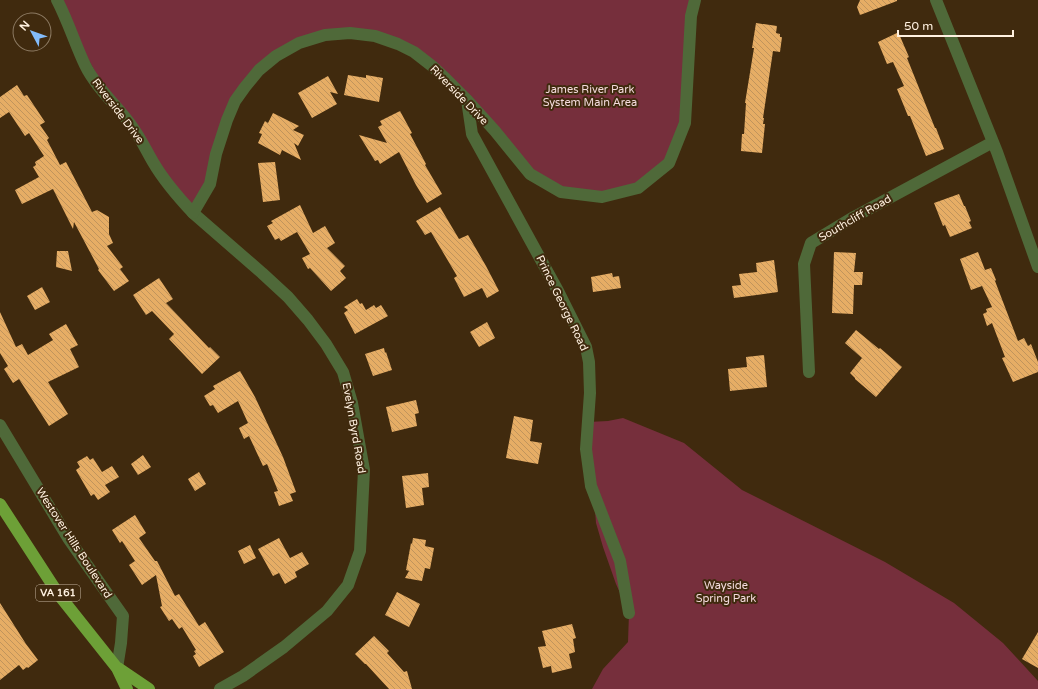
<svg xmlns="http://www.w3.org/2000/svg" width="1038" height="689" viewBox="0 0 1038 689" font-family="'Varela Round',sans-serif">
<defs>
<pattern id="building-back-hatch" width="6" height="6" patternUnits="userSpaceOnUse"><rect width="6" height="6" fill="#e6ad65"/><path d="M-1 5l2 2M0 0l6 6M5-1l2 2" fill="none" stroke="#c0945c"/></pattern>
</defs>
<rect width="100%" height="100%" fill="#402a0e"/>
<path fill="#762f3c" d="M57,0H695L685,123L669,163L638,188L602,197L561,192L530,174L432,66L375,36L299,43L245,87L193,213L110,100Z
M623,418L684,443L742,490L885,562L954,603L1003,643L1038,681V689H592L603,669L628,642L629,613L616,584L603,547L596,523L588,422L608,421Z"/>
<path fill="url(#building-back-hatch)" d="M860,0H897V1L860,15L857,7Z
M756,23L777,26L776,33L780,34V37H782L780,52L773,51L763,118H764L763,124H765L762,153L741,151L742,134H744L746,103H745L754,48H752Z
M897,33L898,35L899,34L909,57L907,58L935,128H936L944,149L926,156L910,116H908L897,89L904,86L893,62L887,64L878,42Z
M348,75L366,78V75L383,78L379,102L344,95Z
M328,76L338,94L330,92L337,104L312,118L298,93Z
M17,85L24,96L27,95L45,122L40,125L49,138L47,140L60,165L66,162L92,212L97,210L109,217V234L113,243L107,246L123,267L120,269L129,281L114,291L98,270L99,269L74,222L73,229L53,189L22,204L15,190L39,177L33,167L36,165L35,162L44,156L29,133L25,136L9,112L0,118V97Z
M400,111L412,133L410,134L426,164L425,165L442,194L427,203L416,185L399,152L380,164L378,160L375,161L359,135L387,143L378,127L382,125L380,121Z
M273,113L299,126L293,130L304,135L298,146L294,143L301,160L282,150L280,155L258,143L262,134L259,133L265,121L268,123Z
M275,162L280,200L263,202L258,163Z
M959,194L964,206H965L971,221L969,222L972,228L950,237L945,225L943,226L934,203Z
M300,205L313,233L325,226L335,243L327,248L345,266L340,271L346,278L331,291L310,268L308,269L302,258L310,254L297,232L281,241L279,238L275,240L267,226L273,223L271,221Z
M440,207L459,239L468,235L486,266L499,291L487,298L482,288L464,297L454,278L457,276L431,232L425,235L416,221Z
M57,251H68L72,271L56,267Z
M834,252L856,253L854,272H863L862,285H854L853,314L832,313Z
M978,252L985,270L991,268L996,280L995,281L1018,341L1024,338L1028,346L1031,344L1038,362V372L1013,382L1002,358L1005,357L992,323L987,326L983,314L987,312L986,309L992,307L982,286L971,290L960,259Z
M774,260L778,292L734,298L732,286L741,285L739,274L757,272L756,263Z
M612,273L613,277L619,276L621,288L593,292L591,277Z
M159,278L173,299L166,303L209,348L210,347L220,357L202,374L169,339L174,334L152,311L146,315L133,295Z
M42,287L50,302L35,310L27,296Z
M357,299L360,304L362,303L366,310L374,305L376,308L381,305L388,316L355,334L344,313L348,310L344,307Z
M0,312L16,347L22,344L28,355L53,340L49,334L66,324L78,345L70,349L79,367L48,382L68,414L49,426L19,379L13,383L4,369L8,366L0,353Z
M487,322L495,338L479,347L470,332Z
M856,330L879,349L880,348L902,367L876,397L855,379V378L850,373L862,358L845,343Z
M384,348L385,353L386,352L392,370L373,376L365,354Z
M764,355L767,387L730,391L728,369L747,367L746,357Z
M240,371L255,397L283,457L296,492L290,494L293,501L279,506L274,492L278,491L267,464L263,466L249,436L244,439L239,428L248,423L238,401L218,413L213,405L210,406L204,396L215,389L213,386Z
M416,400L419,413L415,414L417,426L392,432L386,407Z
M514,416L533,420L530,441L542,443L538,464L506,458Z
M143,455L151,467L138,475L131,464Z
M87,456L90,460L93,458L102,472L112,466L119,477L105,485L110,492L98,500L94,494L91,496L76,470L80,467L77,462Z
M199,472L206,484L195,491L188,479Z
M428,473L429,487L422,488L424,505L406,508L402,476Z
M135,515L146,533L139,538L155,561H157L175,596L179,594L199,626L205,622L224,652L199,667L193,656L196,654L194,651L196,650L182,627L179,629L172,619L169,621L160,607L162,606L156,575L142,585L129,565L135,561L122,541L120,543L112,530Z
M279,538L290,558L302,552L309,564L295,572L297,577L285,584L279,573L273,576L258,549Z
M413,538L426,540L425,546L434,548L430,569L425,568L422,581L405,578L409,571L406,570L411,543L412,544Z
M250,545L256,558L244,564L238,551Z
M397,592L420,604L409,627L385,615Z
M0,603L26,644L38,660L28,668L27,667L23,670L19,665L0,680Z
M572,624L576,638L573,639L575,652L569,654L572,668L552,673L551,666L543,668L538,647L546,646L542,631Z
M1038,632V668L1022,659Z
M374,636L389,651L387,653L404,672L407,671L412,689H389L366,664H365L355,654Z"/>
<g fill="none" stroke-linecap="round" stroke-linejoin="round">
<path stroke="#4f6939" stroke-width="12" d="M936,0L997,152L1038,267
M467,100L472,134L558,291L586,347L589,362L590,393L586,449L591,486L620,561L629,613
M193,213L262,273L288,297L308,320L326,344L343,372L352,403L364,470L360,551L348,585L327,611L284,647L243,676L220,689
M809,372L804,264L811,243L854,217L993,142"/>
<path stroke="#4f6939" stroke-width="12" d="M57,0C68,21 75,44 85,65C96,88 117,105 131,125C140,137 146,150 153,162C164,181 178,197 193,213L210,184L216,154L227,120L235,101L245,87L259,70L276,56L299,43L325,35L350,33L375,36L398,44L414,52L432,66L446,79L467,100L495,131L530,174L561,192L602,197L638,188L669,163L685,123L691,16L695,0
M0,425L68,538L123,616L121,643L117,668"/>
<path stroke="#6da037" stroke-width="12" d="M0,504L59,595L117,668L127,689
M118,668L149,689"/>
</g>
<g text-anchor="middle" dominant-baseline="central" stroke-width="4" stroke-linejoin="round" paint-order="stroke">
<rect fill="#402a0e" stroke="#c6b5a1" stroke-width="1" x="36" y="585" width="44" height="16" rx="3"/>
<g font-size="10" font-weight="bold" fill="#fff1e0">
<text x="58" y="593">VA 161</text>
</g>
<g font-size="11" fill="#f4dbdd" stroke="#402a0e">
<text x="590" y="89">James River Park<tspan x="590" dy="13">System Main Area</tspan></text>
<text x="726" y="585">Wayside<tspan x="726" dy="13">Spring Park</tspan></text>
</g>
<g font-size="11" fill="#fff1e0" stroke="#402a0e">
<text transform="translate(459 95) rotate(46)">Riverside Drive</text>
<text transform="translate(118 111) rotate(53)">Riverside Drive</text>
<text transform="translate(855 218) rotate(-30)">Southcliff Road</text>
<text transform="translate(562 303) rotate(64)">Prince George Road</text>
<text transform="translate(354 428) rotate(80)">Evelyn Byrd Road</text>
<text transform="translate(74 543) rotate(57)">Westover Hills Boulevard</text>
</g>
</g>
<g transform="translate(32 32) rotate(311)"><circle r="19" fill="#402a0e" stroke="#8c7a62"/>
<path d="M0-3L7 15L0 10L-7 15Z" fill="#83bcfb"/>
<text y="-6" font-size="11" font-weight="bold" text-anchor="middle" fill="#fff1e0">N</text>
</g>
<path d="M898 30v6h115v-6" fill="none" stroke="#fff1e0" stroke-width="2"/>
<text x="904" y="30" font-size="12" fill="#fff1e0" stroke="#402a0e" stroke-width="3" paint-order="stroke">50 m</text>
</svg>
